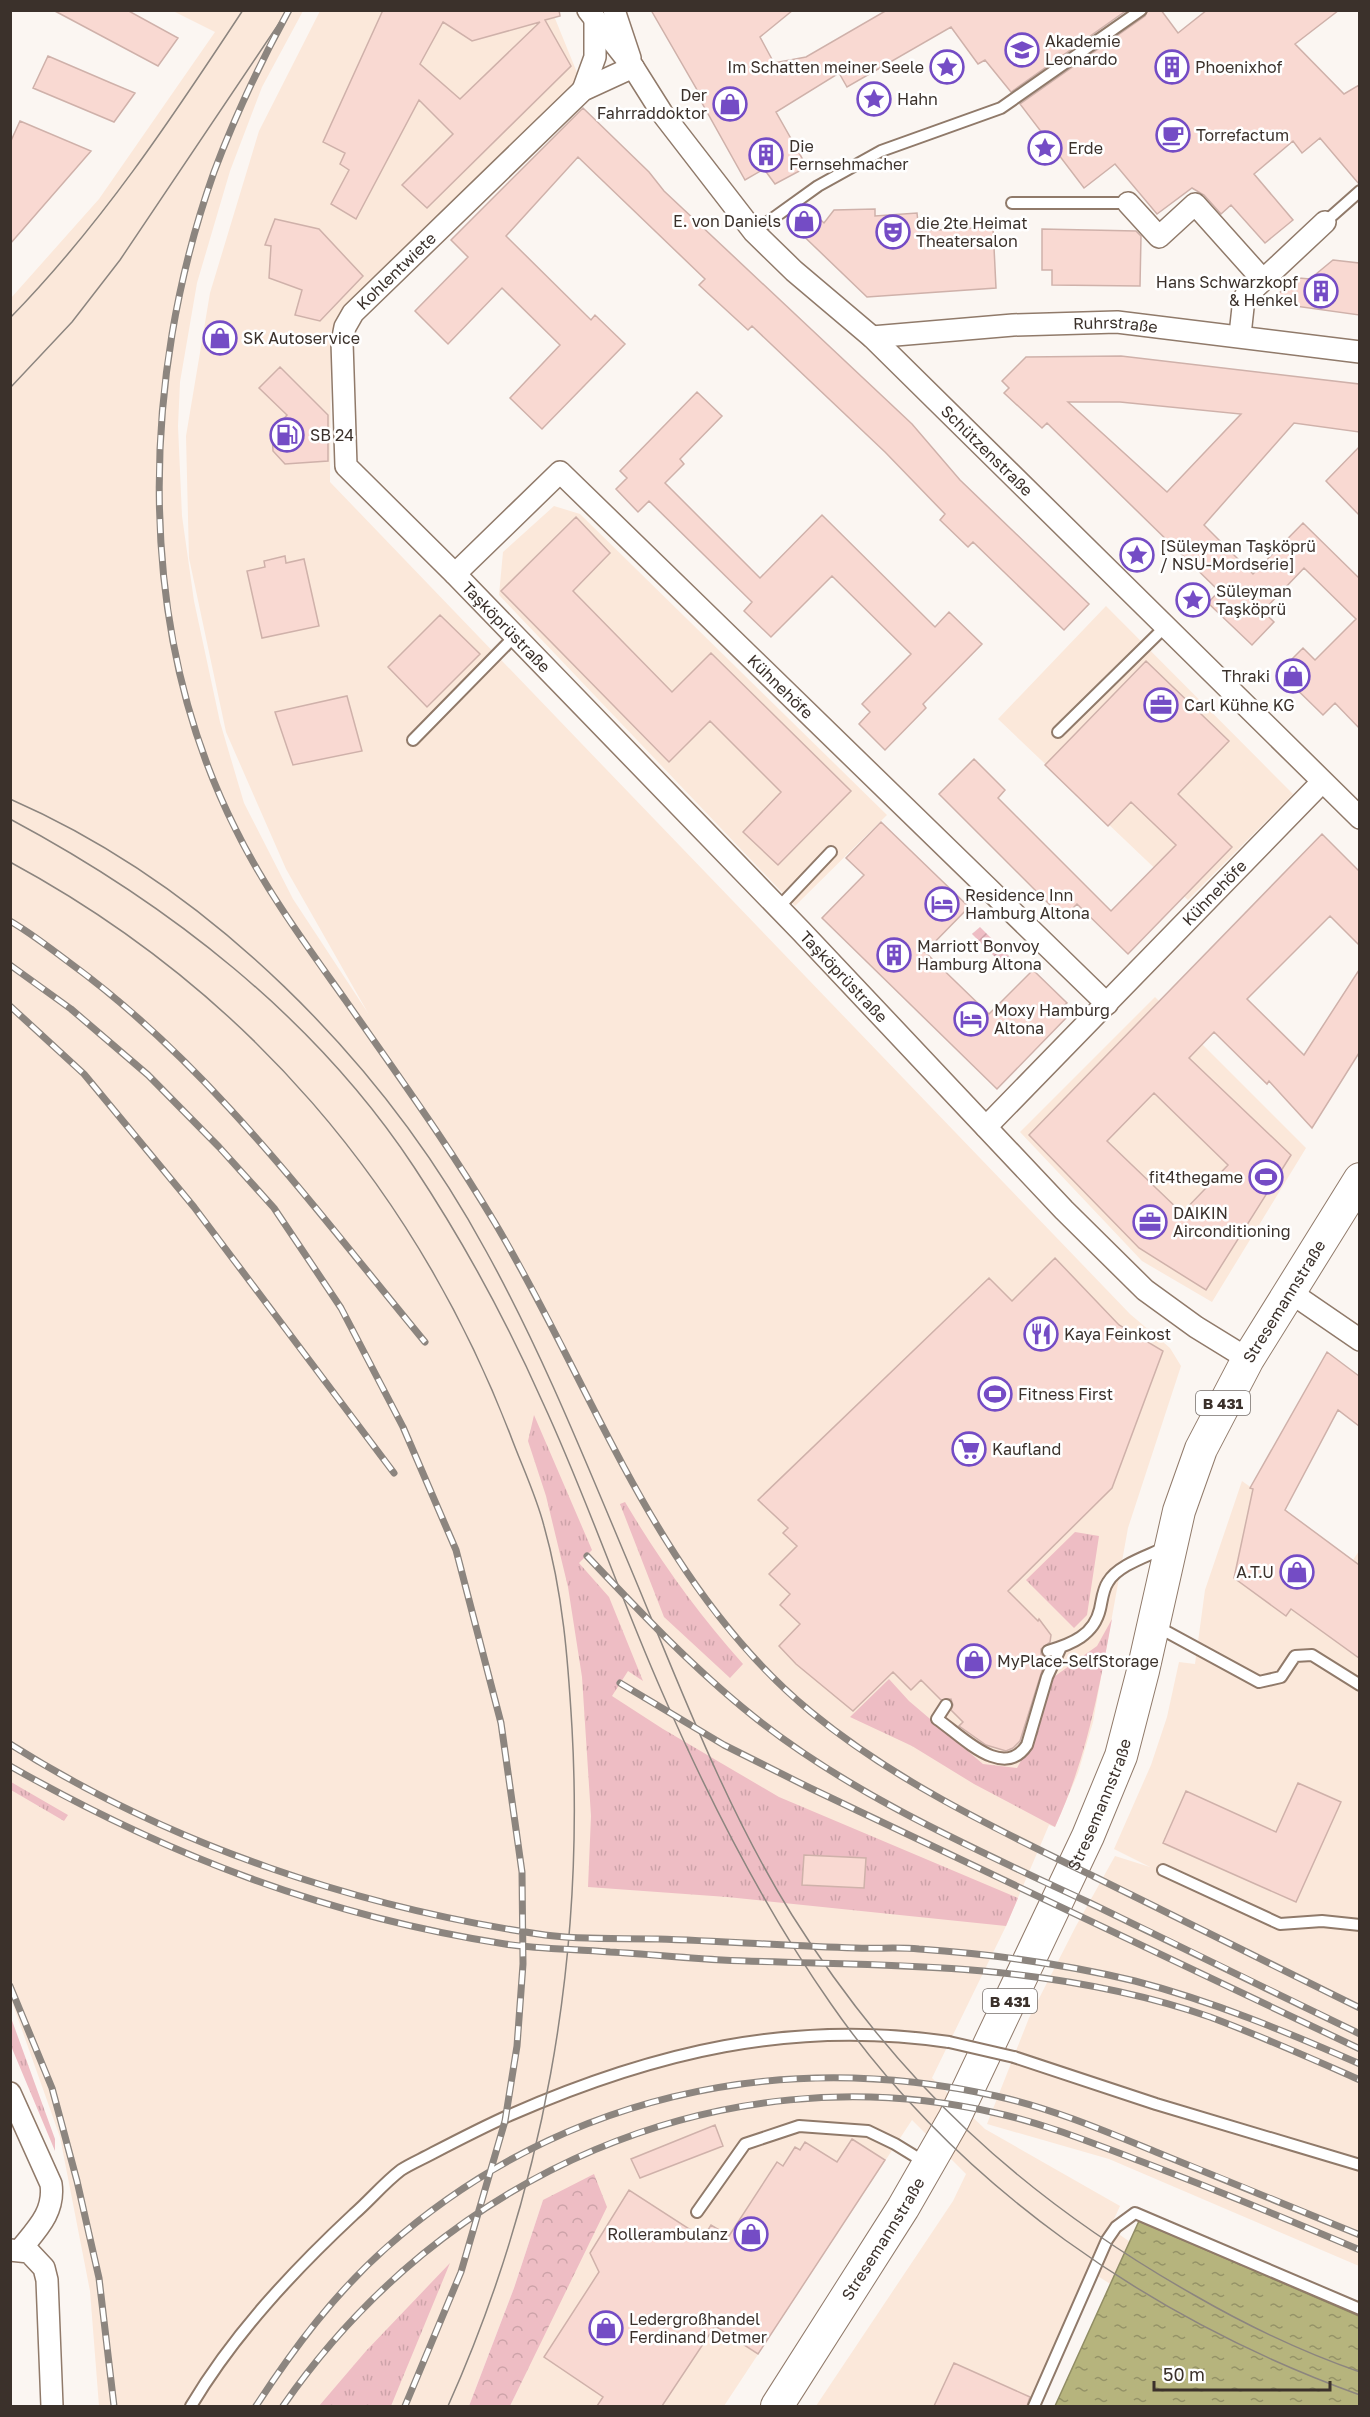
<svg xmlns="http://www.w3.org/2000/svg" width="1370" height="2417" viewBox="0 0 1370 2417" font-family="'Golos Text',sans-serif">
<defs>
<pattern id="grass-tufts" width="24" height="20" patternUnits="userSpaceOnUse" patternTransform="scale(1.5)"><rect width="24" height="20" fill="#eebdc4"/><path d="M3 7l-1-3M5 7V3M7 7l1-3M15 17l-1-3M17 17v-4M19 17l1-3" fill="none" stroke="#cda3a9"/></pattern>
<pattern id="forest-crowns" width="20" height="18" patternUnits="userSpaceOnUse" patternTransform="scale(1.5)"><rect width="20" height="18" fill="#eebdc4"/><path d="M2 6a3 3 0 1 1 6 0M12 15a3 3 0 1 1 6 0" fill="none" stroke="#cda3a9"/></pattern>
<pattern id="garden-furrows" width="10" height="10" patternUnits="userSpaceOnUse" patternTransform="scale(1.5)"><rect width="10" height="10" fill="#eebdc4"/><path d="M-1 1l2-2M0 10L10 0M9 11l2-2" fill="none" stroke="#cda3a9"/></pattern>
<pattern id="water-ripples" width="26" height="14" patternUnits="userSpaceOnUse" patternTransform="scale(1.5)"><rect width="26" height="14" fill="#b6b47d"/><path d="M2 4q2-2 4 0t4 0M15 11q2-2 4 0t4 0" fill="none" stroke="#959367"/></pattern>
</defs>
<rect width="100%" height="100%" fill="#fbf6f2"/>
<path fill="#fbe8da" d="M173,11H303L262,87L230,171L197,283L180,382L178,426L182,516L194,601L220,722L244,803L293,899L368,1013L286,869L226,732L189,558L186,436L210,293L259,131L320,11H552L580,80L331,331L330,482L1130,1314L1170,1348L1181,1366L1128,1528L1093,1722L1078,1773L1055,1827L1049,1825L1006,1926L932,2078L985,2129L1120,2206L1110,2228L1146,2253V2307L1090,2271L1027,2406H816L953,2201L966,2174L912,2120L724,2406H510L524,2375L543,2200L514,2288L469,2406H99L90,2291L60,2137L11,1999V298L99,199L215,32Z
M554,506L580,514L887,815L795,906L499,595L503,552Z
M1106,606L1293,794L1188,900L998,719Z
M1155,997L1306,1148L1212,1302L1142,1261L1020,1132Z
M1242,1481L1353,1560L1359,1551V2266L1109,2159L987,2124L1029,2018L1076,1926L1115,1856L1150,1867L1114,1849L1151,1765L1167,1717L1179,1662L1195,1664L1205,1590Z"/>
<path fill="url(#grass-tufts)" d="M534,1415L592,1550L579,1563L609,1597L643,1681L628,1671L612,1696L663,1729L779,1797L1018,1898L1006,1926L727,1897L588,1887L591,1816L582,1677L568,1587L546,1496L528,1441Z
M625,1502C660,1561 697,1612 743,1664L730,1678L664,1617L620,1504Z
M1075,1532L1099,1536L1087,1615L1074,1628L1026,1580Z
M1112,1619C1098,1694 1087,1757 1055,1827L974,1784L912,1746L850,1717L889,1679L909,1701L983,1764L1017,1768L1036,1734L1051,1679L1097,1646Z
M11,1782L68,1815L64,1821L11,1790Z
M10,2015L55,2139V2151L11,2046Z
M450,2263L391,2406H319L366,2351Z"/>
<path fill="url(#forest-crowns)" d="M594,2174L607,2207L510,2406H469L514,2288L543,2200Z"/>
<path fill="url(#garden-furrows)" d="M980,927L1013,960L1006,968L972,934Z"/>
<path fill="url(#water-ripples)" stroke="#918d64" stroke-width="1.5" d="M1139,2221L1359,2316V2406H1055Z"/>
<path fill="#f9d9d2" stroke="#cfb1aa" stroke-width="1.5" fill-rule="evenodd" d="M53,10H127L178,38L158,66Z
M383,10H559L560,16L545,20L571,66L427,208L402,185L453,134L419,100L356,219L331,204L349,170L340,164L345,153L323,142ZM443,22L472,41L540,22L460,99L420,64Z
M651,10H793L760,37L774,63L806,57L887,10H1127L1011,92L985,60L978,64L951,27L847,87L839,73L776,112L807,167L775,184L764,169L745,180L702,103L704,102Z
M1148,10H1161L1178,33L1207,10H1339L1295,44L1344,94L1359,85V184L1320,138L1302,153L1293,141L1254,174L1293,220L1265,243L1231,205L1221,214L1204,195L1192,188L1157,214L1115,164L1084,188L1020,104L1145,16Z
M48,56L111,83L135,93L114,122L33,88Z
M583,108L649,172L664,191L912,424L960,480L1089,604L1064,630L973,542L968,547L940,520L945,514L885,452L752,326L748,330L699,285L705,279L578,157L506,236L591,320L595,315L625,344L542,429L510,398L560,345L502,288L448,344L415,311L468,257L451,240Z
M20,121L91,151L10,244V143Z
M806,206L824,223L834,210L875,209V216L917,213L919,231L993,227L996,288L867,297L790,223Z
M275,219L319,229L363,276L320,321L295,315L302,290L269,278L271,246L265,245Z
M1042,229L1136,231L1141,236L1140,286L1052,285V270H1042Z
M1333,260L1359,263V315L1267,302L1299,278L1310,279Z
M1121,356L1359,384V432L1294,423L1204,525L1253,574L1303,523L1359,578V728L1335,703L1323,715L1279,672L1303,648L1315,660L1356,619L1304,568L1263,611L1274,622L1252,645L1208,603L1219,591L1047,423L1042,428L1004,393L1009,388L1002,381L1026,357ZM1068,402H1120L1241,414L1167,492Z
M280,367L328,415V461L285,464L273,451L272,433L287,415L259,388Z
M697,392L722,416L680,459L684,464L665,483L760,578L822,515L935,627L949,612L982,644L923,704L926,708L885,750L859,724L870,712L862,704L911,654L832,576L771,637L744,611L752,602L649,501L638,512L616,489L627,478L620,471Z
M1359,447V515L1326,481Z
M576,517L610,553L573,591L672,692L711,653L851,791L778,865L743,832L781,792L710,721L669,762L501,591Z
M285,556L286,563L304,559L319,626L262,638L247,571L265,567L264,561Z
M440,615L480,654L427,707L388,667Z
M1146,661L1229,741L1178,794L1232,847L1128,954L1077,904L1063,918L939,794L974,759L1005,790L998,798L1111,911L1176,845L1131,802L1108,826L1045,765Z
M347,696L362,751L293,765L275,712Z
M881,822L969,907L925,952L989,1014L1033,970L1067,1003L1061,1008L1069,1015L997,1089L822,918L864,875L846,858Z
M1322,834L1359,871V945L1330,916L1247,999L1304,1055L1359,970V1053L1312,1128L1269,1081L1267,1084L1214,1032L1189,1058L1291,1155L1206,1290L1139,1248L1029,1135ZM1154,1093L1228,1165L1182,1213L1107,1141Z
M1055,1258L1119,1325L1163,1351L1112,1488L1008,1591L1038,1621L1039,1619L1051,1635L1050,1642L1041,1649V1654L1046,1658L1020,1741L1013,1748L1006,1751L986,1745L959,1726L963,1722L951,1710L953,1705L951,1699L941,1700L921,1680L911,1690L893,1672L853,1711L796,1664L779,1646L800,1624L780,1605L790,1594L769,1574L797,1546L783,1533L788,1528L758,1500L989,1278L1012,1301Z
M1327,1352L1359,1376V1426L1338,1410L1285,1510L1359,1565V1658L1291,1609L1286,1616L1234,1578L1253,1489L1250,1488Z
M1298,1783L1341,1802L1296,1902L1163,1843L1186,1791L1276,1832Z
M804,1855L866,1858L864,1888L802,1885Z
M715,2125L723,2146L640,2178L631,2159Z
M852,2139L885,2160L758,2354L715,2326L662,2406H597L603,2397L544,2357L599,2272L590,2253L629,2190L703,2238L711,2225L729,2236L777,2162L783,2166L795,2147L800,2150L805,2142L837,2162Z
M954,2363L1030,2397L1027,2406H934Z"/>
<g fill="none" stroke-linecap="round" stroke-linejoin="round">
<defs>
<path id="lane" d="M1012,203H1128
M1325,222L1360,191
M754,232L818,186L881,151L1001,108L1141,10
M1058,732L1166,626
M413,740L515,636
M778,908L831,852
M1156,1626L1259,1682L1281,1677L1295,1656L1312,1655L1360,1685
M1048,1651C1072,1644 1094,1635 1100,1609C1102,1600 1103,1589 1108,1582C1118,1565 1148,1556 1164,1548
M946,1705L937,1719C962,1736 1003,1781 1027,1745L1047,1677L1061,1647
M1163,1870L1280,1924L1322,1921L1360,1925
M1014,2057L1156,2104L1360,2165
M697,2212L745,2144L799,2126L868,2131L895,2144L926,2163
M191,2406C234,2334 293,2271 354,2214C370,2200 384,2183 401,2170C410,2164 422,2159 433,2153C458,2140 483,2127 510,2115C654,2052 791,2019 949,2042
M1034,2406L1107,2240L1116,2227L1135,2213L1360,2309"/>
<g id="street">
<path id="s1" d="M588,10L633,67L662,113L754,232L794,271L872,337L1360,818"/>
<path d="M614,10L630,58"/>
<path id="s2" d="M633,67L583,90L353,313L345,327L342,342L346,466L455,574L801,931L1064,1210L1145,1290L1196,1327L1248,1359"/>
<path d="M583,90L595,57V22"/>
<path d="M1128,203L1159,237L1195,204L1263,280"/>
<path d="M1240,335L1244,298L1325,222"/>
<path id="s3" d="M872,337L1013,325L1117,322L1360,352"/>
<path id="s4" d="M455,574L560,472L1107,1004"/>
<path id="s5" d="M986,1127L1322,782"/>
<path d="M1290,1292L1360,1340"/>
<path d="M10,2093L51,2184C55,2212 37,2229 20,2250"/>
<path d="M10,2250L29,2252L44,2268L47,2280L52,2406"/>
</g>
<g id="primary">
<path id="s6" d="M777,2406L903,2208L954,2119L1088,1836L1121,1756L1143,1671L1179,1511L1201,1449L1248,1359L1360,1179"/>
</g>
</defs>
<use href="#lane" stroke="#907a6a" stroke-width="14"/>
<use href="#street" stroke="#907a6a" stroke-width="24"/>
<use href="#primary" stroke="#907a6a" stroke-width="34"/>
<use href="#lane" stroke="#fff" stroke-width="10"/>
<use href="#street" stroke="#fff" stroke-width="21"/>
<use href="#primary" stroke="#fff" stroke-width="32"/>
<path stroke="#8c857f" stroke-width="1.5" d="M10,318C101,225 172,118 243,10
M10,388L72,322L120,260L288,10
M10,799C209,886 383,1061 486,1251C543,1354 587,1465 633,1574C681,1689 726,1809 792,1915C897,2082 1023,2198 1194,2295C1246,2325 1302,2352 1360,2372
M10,819C167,903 315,1017 414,1167C463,1241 507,1322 543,1403C587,1498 620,1597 662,1692C709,1800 763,1907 831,2004C958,2187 1152,2320 1360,2395
M10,862C245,989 414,1186 510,1434C521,1464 536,1495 544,1526C563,1593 568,1660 572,1728C585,1960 543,2194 448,2406"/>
<defs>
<path id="rail" d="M289,10C260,63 235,116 214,172C140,380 135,630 236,830C266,891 307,946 346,1001C397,1074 450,1147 495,1223C595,1391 656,1584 811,1712C896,1782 998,1830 1097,1878C1185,1921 1272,1965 1360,2008
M10,921C31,933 51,949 70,963C211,1066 315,1209 425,1342
M10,965L71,1009L148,1075L219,1147L274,1208L341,1308L403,1427L456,1550L501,1723L522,1872L523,1964L517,2046L505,2121L461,2272L405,2406
M10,1006L84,1074L194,1207L394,1473
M587,1556C640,1612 693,1668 753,1716C853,1796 975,1849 1090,1903C1180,1946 1270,1990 1360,2034
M620,1683L724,1745L810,1788L1360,2049
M10,1744C170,1845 359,1908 545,1935C582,1940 621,1938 658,1939C724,1941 789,1946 855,1948C876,1949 898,1947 919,1949C991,1954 1064,1964 1135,1981C1212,2001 1287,2032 1360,2064
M10,1766C167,1855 325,1916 505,1944C539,1949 575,1949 610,1952C647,1954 685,1958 722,1960C809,1964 896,1963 983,1971C1058,1978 1138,1992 1210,2017C1261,2036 1310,2058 1360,2080
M10,1986L52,2088L77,2181L99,2278L114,2406
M256,2406C294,2348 335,2293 387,2247C557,2097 776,2047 996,2096C1051,2108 1105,2131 1156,2152C1224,2179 1292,2207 1360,2235
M283,2406C442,2176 719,2050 996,2113C1046,2124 1092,2143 1140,2161C1214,2189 1287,2219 1360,2250"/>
</defs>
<use href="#rail" stroke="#8c857f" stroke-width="7"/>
<use href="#rail" stroke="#fff" stroke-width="4.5" stroke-dasharray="14" stroke-linecap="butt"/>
<defs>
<path id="lane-bridge" d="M949,2042L1014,2057"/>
</defs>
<use href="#lane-bridge" stroke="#907a6a" stroke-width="14" stroke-linecap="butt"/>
<use href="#lane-bridge" stroke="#fff" stroke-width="10"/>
</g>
<defs>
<symbol id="university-ring" viewBox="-11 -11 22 22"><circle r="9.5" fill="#fff" stroke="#744cc5" stroke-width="1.5"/><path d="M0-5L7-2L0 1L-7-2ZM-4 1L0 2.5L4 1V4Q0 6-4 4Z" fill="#744cc5"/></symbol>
<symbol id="sight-ring" viewBox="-11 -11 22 22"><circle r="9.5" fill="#fff" stroke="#744cc5" stroke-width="1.5"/><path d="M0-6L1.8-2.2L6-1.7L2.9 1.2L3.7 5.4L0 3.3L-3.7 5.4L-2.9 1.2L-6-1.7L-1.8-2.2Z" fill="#744cc5"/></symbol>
<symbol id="building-ring" viewBox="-11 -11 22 22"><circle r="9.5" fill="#fff" stroke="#744cc5" stroke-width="1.5"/><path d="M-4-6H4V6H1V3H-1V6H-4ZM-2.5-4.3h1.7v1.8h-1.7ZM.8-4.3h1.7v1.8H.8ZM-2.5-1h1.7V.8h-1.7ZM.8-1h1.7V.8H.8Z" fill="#744cc5"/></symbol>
<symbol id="shop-ring" viewBox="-11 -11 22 22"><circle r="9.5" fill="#fff" stroke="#744cc5" stroke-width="1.5"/><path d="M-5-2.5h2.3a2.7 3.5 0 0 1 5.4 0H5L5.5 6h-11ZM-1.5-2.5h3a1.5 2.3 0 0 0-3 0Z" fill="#744cc5"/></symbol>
<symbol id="cafe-ring" viewBox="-11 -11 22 22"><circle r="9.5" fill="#fff" stroke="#744cc5" stroke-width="1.5"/><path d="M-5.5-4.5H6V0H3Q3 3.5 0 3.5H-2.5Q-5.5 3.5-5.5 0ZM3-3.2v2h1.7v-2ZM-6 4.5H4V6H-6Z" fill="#744cc5"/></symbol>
<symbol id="theatre-ring" viewBox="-11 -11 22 22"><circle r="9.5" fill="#fff" stroke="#744cc5" stroke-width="1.5"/><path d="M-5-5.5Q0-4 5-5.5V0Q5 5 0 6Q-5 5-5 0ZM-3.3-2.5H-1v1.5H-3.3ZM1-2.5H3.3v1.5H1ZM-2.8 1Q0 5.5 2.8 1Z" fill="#744cc5"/></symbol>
<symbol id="fuel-ring" viewBox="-11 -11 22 22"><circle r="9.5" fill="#fff" stroke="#744cc5" stroke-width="1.5"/><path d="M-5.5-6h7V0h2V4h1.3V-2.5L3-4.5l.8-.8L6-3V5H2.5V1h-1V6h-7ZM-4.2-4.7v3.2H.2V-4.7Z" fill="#744cc5"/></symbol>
<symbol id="office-ring" viewBox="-11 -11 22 22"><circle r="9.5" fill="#fff" stroke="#744cc5" stroke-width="1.5"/><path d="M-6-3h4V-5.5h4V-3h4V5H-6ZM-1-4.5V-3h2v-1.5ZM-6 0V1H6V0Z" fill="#744cc5"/></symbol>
<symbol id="hotel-ring" viewBox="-11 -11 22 22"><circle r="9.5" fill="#fff" stroke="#744cc5" stroke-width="1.5"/><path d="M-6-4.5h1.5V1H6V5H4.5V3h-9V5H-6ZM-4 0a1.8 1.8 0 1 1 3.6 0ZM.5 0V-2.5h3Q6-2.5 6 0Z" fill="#744cc5"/></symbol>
<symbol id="stadium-ring" viewBox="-11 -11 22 22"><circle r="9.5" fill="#fff" stroke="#744cc5" stroke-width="1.5"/><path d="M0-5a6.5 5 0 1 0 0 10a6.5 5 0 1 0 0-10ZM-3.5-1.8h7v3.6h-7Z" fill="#744cc5"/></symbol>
<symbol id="restaurant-ring" viewBox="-11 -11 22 22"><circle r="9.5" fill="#fff" stroke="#744cc5" stroke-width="1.5"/><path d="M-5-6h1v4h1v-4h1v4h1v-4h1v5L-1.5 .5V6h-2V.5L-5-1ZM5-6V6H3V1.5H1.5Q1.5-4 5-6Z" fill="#744cc5"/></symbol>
<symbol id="supermarket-ring" viewBox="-11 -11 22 22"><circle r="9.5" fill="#fff" stroke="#744cc5" stroke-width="1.5"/><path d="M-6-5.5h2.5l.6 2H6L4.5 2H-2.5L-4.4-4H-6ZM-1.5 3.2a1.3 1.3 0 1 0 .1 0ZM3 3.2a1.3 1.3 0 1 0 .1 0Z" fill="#744cc5"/></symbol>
</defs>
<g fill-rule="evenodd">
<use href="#university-ring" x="1003" y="31" width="38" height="38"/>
<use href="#sight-ring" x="928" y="48" width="38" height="38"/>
<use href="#building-ring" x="1153" y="48" width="38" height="38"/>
<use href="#sight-ring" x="855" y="80" width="38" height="38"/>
<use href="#shop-ring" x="711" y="85" width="38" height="38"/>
<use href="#cafe-ring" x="1154" y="116" width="38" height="38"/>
<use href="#sight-ring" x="1026" y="129" width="38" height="38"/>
<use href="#building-ring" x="747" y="136" width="38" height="38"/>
<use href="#shop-ring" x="785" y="202" width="38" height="38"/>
<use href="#theatre-ring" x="874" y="213" width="38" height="38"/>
<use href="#building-ring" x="1302" y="272" width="38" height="38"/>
<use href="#shop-ring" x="201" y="319" width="38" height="38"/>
<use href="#fuel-ring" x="268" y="416" width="38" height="38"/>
<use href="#sight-ring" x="1118" y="536" width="38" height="38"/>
<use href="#sight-ring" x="1174" y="581" width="38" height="38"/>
<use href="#shop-ring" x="1274" y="657" width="38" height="38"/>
<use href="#office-ring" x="1142" y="686" width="38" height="38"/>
<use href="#hotel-ring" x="923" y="885" width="38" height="38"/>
<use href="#building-ring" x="875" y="936" width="38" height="38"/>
<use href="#hotel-ring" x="952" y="1000" width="38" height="38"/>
<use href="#stadium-ring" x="1247" y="1158" width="38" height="38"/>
<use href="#office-ring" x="1131" y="1203" width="38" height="38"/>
<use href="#restaurant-ring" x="1022" y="1315" width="38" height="38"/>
<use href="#stadium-ring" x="976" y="1375" width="38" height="38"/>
<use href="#supermarket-ring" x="950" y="1430" width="38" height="38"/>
<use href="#shop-ring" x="1278" y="1553" width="38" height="38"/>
<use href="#shop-ring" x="955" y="1642" width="38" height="38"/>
<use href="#shop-ring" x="732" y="2215" width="38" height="38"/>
<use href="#shop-ring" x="587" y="2309" width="38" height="38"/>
</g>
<g text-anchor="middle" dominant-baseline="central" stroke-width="5" stroke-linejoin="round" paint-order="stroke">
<g fill="#fff" stroke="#766f6b" stroke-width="1.5">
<rect x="1196" y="1391" width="54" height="24" rx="4.5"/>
<rect x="983" y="1989" width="54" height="24" rx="4.5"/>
</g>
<g font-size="15" font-weight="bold" fill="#3b312b">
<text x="1223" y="1403">B 431</text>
<text x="1010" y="2001">B 431</text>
</g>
<g font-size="16" fill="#3b312b" stroke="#fff" text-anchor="start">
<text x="1045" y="41">Akademie<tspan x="1045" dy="18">Leonardo</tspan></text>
<text x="924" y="67" text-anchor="end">Im Schatten meiner Seele</text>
<text x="1195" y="67">Phoenixhof</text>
<text x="707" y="95" text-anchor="end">Der<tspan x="707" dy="18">Fahrraddoktor</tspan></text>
<text x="897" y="99">Hahn</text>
<text x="1196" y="135">Torrefactum</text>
<text x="789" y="146">Die<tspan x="789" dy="18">Fernsehmacher</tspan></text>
<text x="1068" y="148">Erde</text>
<text x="781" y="221" text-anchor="end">E. von Daniels</text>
<text x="916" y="223">die 2te Heimat<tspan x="916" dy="18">Theatersalon</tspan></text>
<text x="1298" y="282" text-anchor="end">Hans Schwarzkopf<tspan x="1298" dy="18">&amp; Henkel</tspan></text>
<text x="243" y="338">SK Autoservice</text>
<text x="310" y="435">SB 24</text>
<text x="1160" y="546">[Süleyman Taşköprü<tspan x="1160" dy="18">/ NSU-Mordserie]</tspan></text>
<text x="1216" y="591">Süleyman<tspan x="1216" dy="18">Taşköprü</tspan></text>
<text x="1270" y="676" text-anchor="end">Thraki</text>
<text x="1184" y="705">Carl Kühne KG</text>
<text x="965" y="895">Residence Inn<tspan x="965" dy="18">Hamburg Altona</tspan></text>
<text x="917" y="946">Marriott Bonvoy<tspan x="917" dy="18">Hamburg Altona</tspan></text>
<text x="994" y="1010">Moxy Hamburg<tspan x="994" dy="18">Altona</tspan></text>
<text x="1243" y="1177" text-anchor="end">fit4thegame</text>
<text x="1173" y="1213">DAIKIN<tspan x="1173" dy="18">Airconditioning</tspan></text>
<text x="1064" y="1334">Kaya Feinkost</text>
<text x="1018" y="1394">Fitness First</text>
<text x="992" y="1449">Kaufland</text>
<text x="1274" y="1572" text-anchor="end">A.T.U</text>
<text x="997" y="1661">MyPlace-SelfStorage</text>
<text x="728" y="2234" text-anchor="end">Rollerambulanz</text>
<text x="629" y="2319">Ledergroßhandel<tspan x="629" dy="18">Ferdinand Detmer</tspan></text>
</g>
<g font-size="16" fill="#3b312b" stroke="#fff">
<text transform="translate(396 271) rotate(-44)">Kohlentwiete</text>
<text stroke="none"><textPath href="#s3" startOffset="244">Ruhrstraße</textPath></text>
<text stroke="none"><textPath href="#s1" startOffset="597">Schützenstraße</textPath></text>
<text stroke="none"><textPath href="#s2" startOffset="758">Taşköprüstraße</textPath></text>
<text stroke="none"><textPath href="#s4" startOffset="454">Kühnehöfe</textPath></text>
<text stroke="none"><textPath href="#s5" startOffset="327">Kühnehöfe</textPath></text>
<text stroke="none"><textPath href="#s2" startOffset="1244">Taşköprüstraße</textPath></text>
<text stroke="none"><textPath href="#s6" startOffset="1224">Stresemannstraße</textPath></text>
<text stroke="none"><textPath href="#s6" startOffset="684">Stresemannstraße</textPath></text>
<text stroke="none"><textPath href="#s6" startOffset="198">Stresemannstraße</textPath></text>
</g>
</g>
<rect width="1370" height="2417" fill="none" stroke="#3b312b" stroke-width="24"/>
<path d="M1154 2381v9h176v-9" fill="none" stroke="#3b312b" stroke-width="3"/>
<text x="1163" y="2381" font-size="18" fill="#3b312b" stroke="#ffffff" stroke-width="4.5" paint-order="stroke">50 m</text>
</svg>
